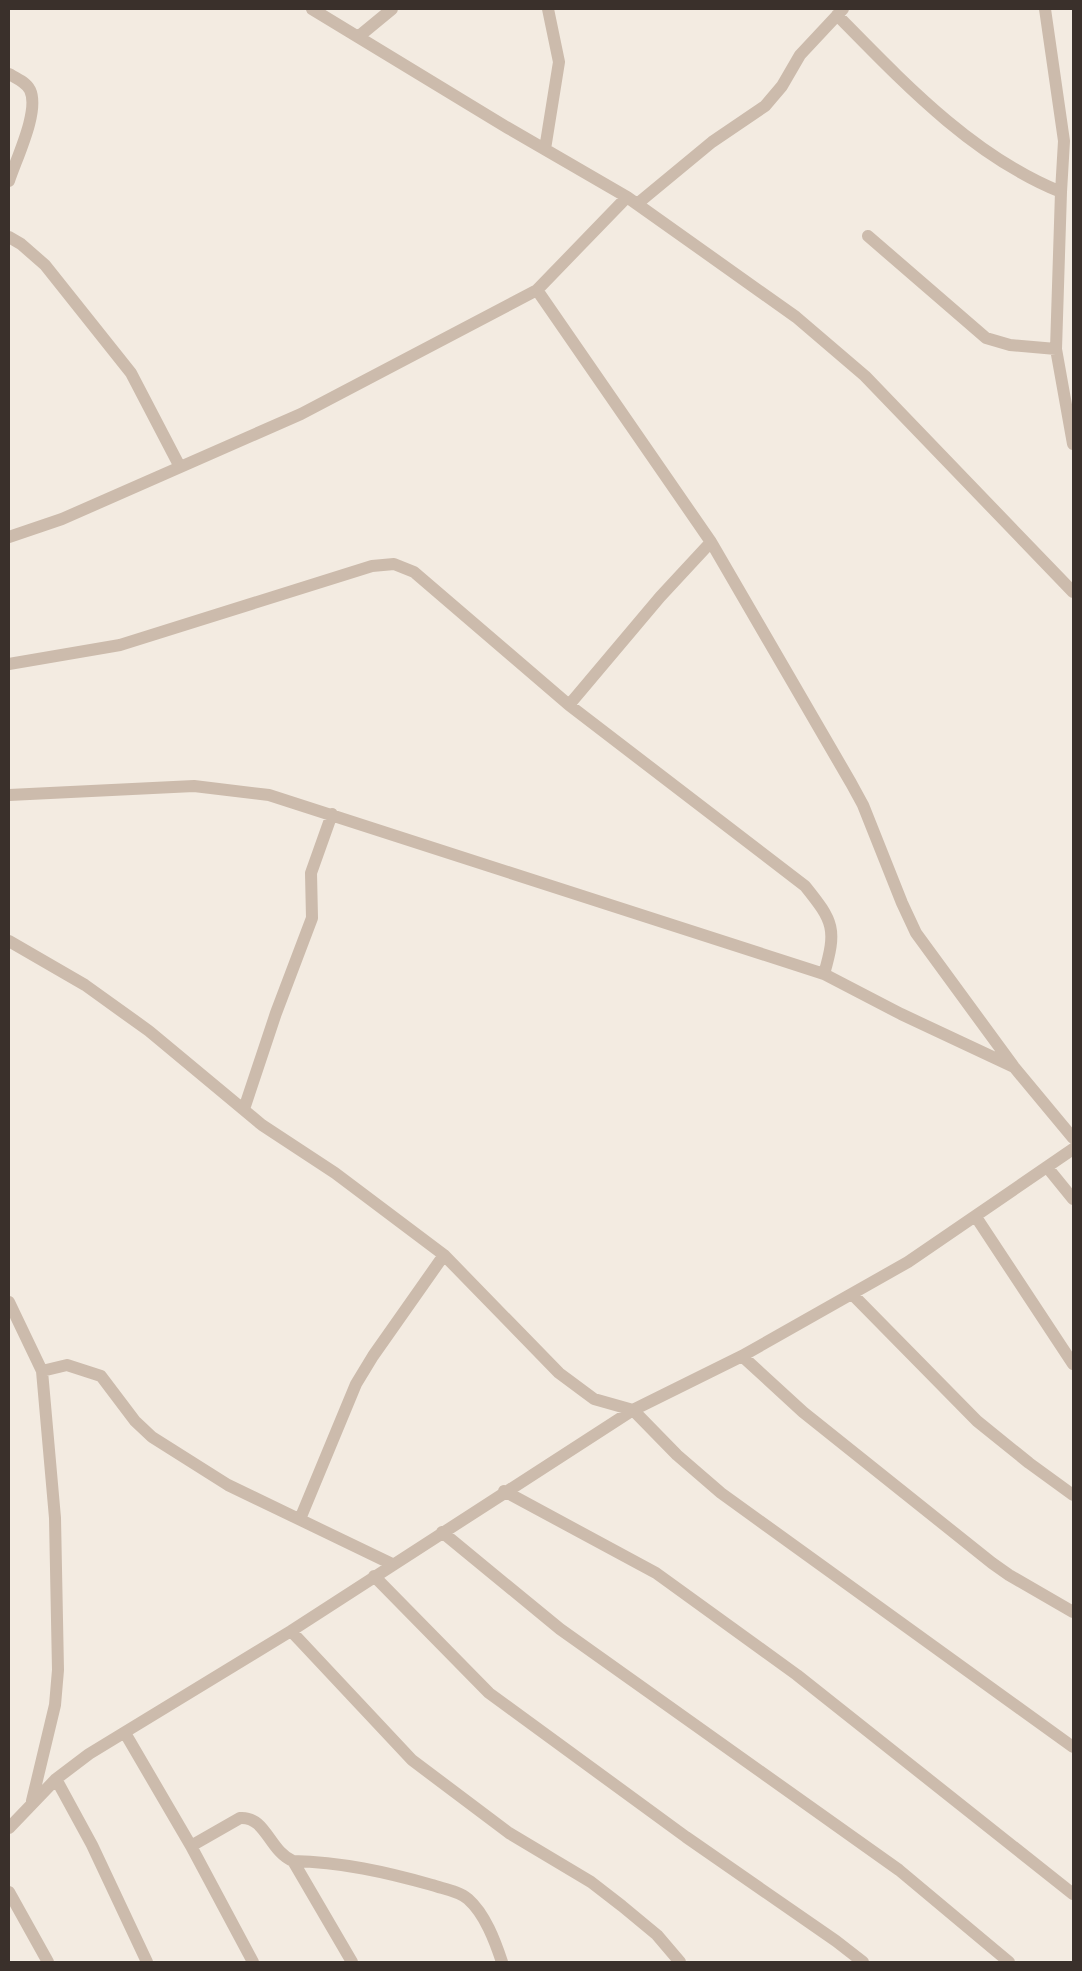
<svg xmlns="http://www.w3.org/2000/svg" width="1082" height="1971" viewBox="0 0 1082 1971" font-family="Overpass,sans-serif">
<rect width="100%" height="100%" fill="#f3ebe1"/>
<g fill="none" stroke-linecap="round" stroke-linejoin="round">
<path stroke="#ccbbac" stroke-width="12" d="M312,9L508,128L627,197L796,317L865,376L1073,592
M1045,9L1064,141L1061,192L1056,349L1073,444
M837,15C903,82 972,156 1061,192
M358,37L392,9
M9,74C16,78 26,82 30,90C40,111 16,159 9,181
M545,149L559,62L548,9
M637,204L712,142L765,106L782,86L800,55L843,9
M868,236L986,338L1010,345L1056,349
M9,237L21,244L45,265L131,373L180,467
M537,290L711,542L851,783L863,805L902,903L916,933L1014,1067L1073,1138
M9,537L62,519L301,414L537,290L627,197
M9,664L120,645L372,566L394,564L414,572L569,705L805,886C834,922 837,929 824,974
M569,705L660,597L711,542
M9,795L194,786L269,795L824,974L901,1014L1014,1067
M9,941L85,985L149,1031L262,1125L335,1173L444,1255L559,1373L594,1399L633,1410L677,1455L721,1493L1073,1747
M244,1109L276,1013L312,918L311,873L332,814
M1047,1167L1073,1199
M976,1217L1073,1364
M853,1295L977,1421L1029,1463L1073,1495
M9,1302L42,1371L55,1518L58,1670L55,1705L32,1801
M742,1356L803,1412L992,1563L1009,1575L1073,1612
M42,1371L67,1365L101,1376L135,1421L152,1437L228,1485L392,1564
M504,1491L656,1573L797,1675L1073,1894
M300,1519L356,1384L373,1356L444,1255
M442,1532L560,1629L899,1870L1009,1962
M374,1576L489,1693L686,1837L836,1941L863,1962
M291,1631L412,1760L509,1833L591,1882L622,1906L657,1935L680,1962
M125,1733L191,1846L253,1962
M56,1779L92,1845L147,1962
M9,1828L56,1779L89,1754L291,1631L633,1410L742,1356L908,1262L1073,1149
M191,1846L240,1818C266,1816 269,1851 293,1861L352,1962
M293,1861C341,1862 386,1872 432,1885C444,1889 459,1891 468,1899C485,1914 495,1941 502,1962
M9,1892L48,1962"/>
</g>
<rect width="1082" height="1971" fill="none" stroke="#3a302b" stroke-width="20"/>
</svg>
